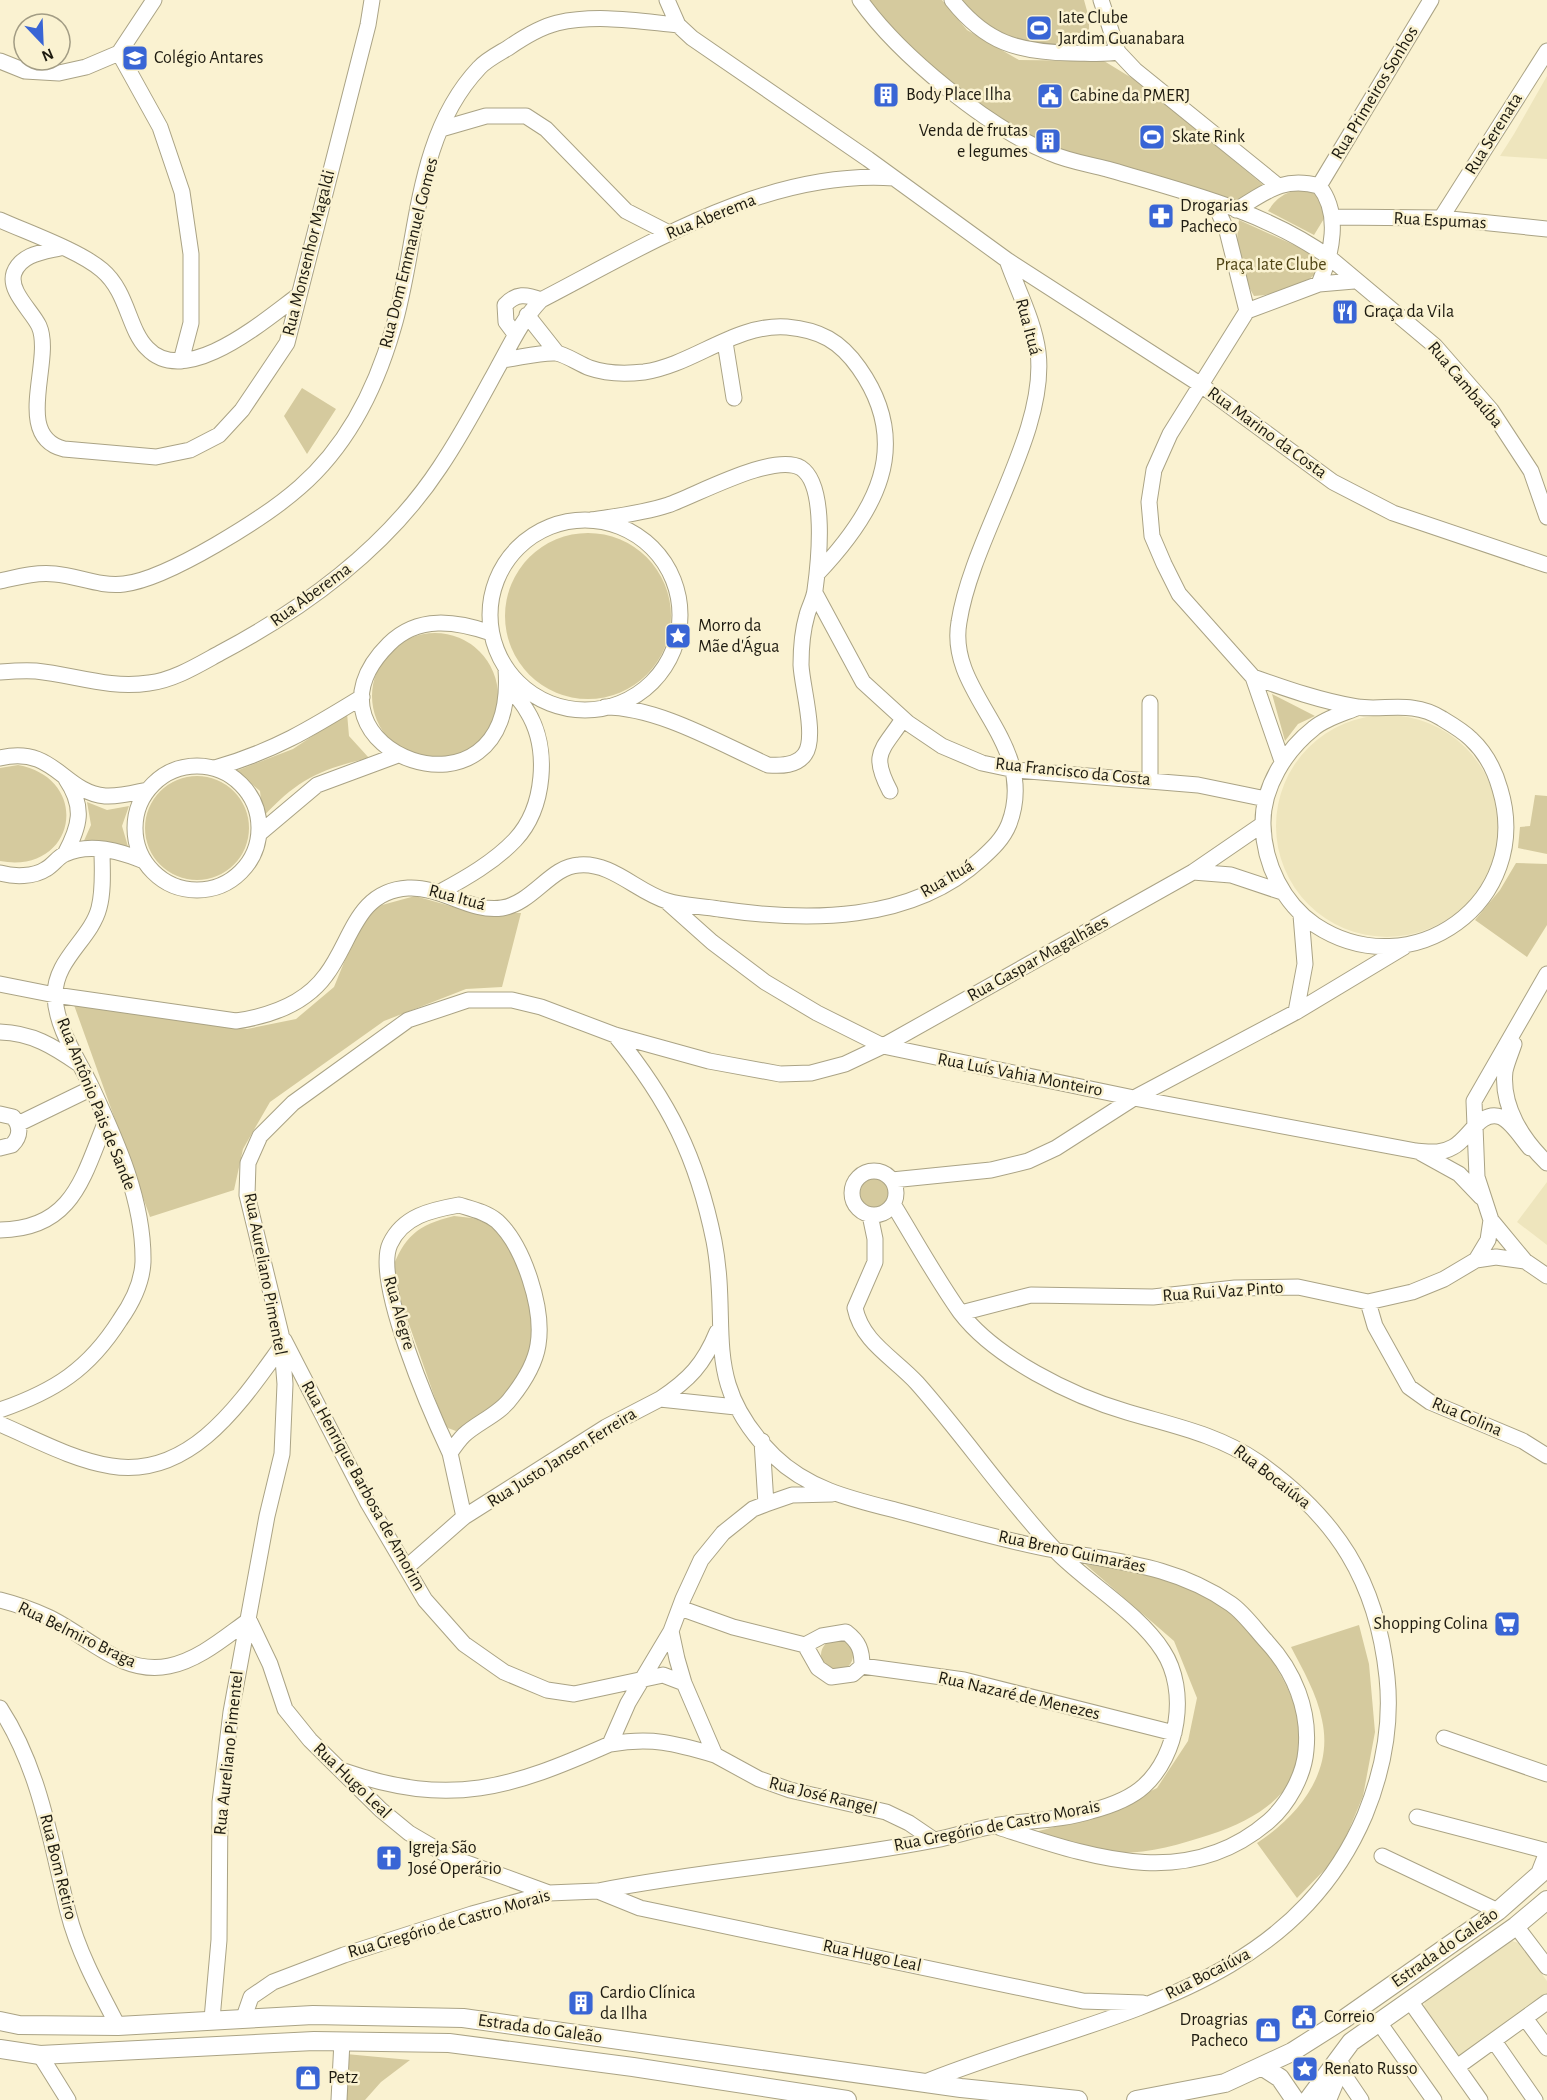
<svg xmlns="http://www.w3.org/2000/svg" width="1547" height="2100" viewBox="0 0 1547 2100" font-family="'Alegreya Sans',sans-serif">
<rect width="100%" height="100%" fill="#faf2d1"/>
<path fill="#eee5bd" d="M1547,76V159L1500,156L1514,134Z
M1276 826a111 111 0 1 1 222 0a111 111 0 1 1-222 0Z
M1547,1182V1245L1517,1222Z
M1512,1941L1519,1943L1547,1981V1998L1459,2058L1423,2015L1425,2001Z"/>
<path fill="#d5ca9e" d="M862,0H942L967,30L1019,60L1104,61L1140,83L1267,188L1237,206L1053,150L1013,128L908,49Z
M961,0H1084L1089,18V38L1070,48L1033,44L1003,37L976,19Z
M1309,189L1320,199L1325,217L1314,235L1268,211C1279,194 1290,190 1309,189Z
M1239,220L1314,254L1320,269C1304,288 1278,294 1254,296C1241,274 1234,246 1239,220Z
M302,388L336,409L307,454L284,416Z
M505 616a83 83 0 1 1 166 0a83 83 0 1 1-166 0Z
M372 696a63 63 0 1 1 126 0a63 63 0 1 1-126 0Z
M1272,694L1315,716L1298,724L1285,741Z
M347,713L349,736L369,758C320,769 297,780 263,817L260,791L236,771L293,749Z
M18,765C93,779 76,875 0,861V768Z
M145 828a52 52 0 1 1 104 0a52 52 0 1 1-104 0Z
M1535,795L1547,796V854L1518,848L1520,827L1530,826Z
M87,802L107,810L129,806L122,826L129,850L83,843L91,825Z
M1516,863L1547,864V925L1527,957L1475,920L1500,890Z
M415,896L475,913H521L502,987L466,989L384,1021L270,1102L243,1149L234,1190L150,1217L74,1005L247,1029L296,1019L334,987L356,933L371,908Z
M860 1193a15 15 0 1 1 30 0a15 15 0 1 1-30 0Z
M454,1216L472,1218L489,1224L503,1235L513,1250L530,1304L535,1327L525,1369L506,1398L456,1431L448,1428L443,1421L391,1273C403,1237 417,1225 454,1216Z
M1085,1564C1134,1567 1185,1583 1227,1609C1247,1621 1264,1647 1276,1667C1327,1751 1299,1806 1209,1835C1182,1844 1149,1853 1121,1853C1098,1853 1051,1839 1027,1834L1101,1815L1157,1788L1188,1741L1197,1698L1174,1641Z
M1359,1625L1369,1664L1375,1732L1363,1796L1338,1856L1297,1898L1257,1843C1298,1816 1334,1773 1322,1720C1317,1694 1303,1670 1291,1647Z
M821 1655a16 16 0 1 1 32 0a16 16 0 1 1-32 0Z
M346,2054L410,2060L381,2082L365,2100H343Z"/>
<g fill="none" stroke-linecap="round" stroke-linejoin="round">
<defs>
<path id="minor" d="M667,0L678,25L692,38L868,159L1007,260L1201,385L1333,482L1393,513L1547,565
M860,0C899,55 987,127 1050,153C1068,161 1088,164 1107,169C1183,191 1265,211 1330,258L1435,346L1491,410L1531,471L1547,517
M952,0C986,43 1018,52 1071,53C1087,53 1103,55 1118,52
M1101,0L1118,52L1135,70L1277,185
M119,53L160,127L182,192L191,254V323L181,361
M0,61L25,71L59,73L86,67L119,53L154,0
M441,129L486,116H526L546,129L626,211L669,233
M1319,186L1431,0
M1214,202L1227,231L1247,311
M1236,210C1266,192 1283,176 1319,186C1341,213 1332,254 1319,284
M1332,217L1441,218L1547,229
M1441,218L1547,51
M0,220C29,233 80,251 102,270C128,292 128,329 147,348C186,390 267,318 299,295
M60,248C43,252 21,254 14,273C8,291 32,311 39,326C54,360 12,436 64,449L156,457L190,450L219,435L242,410L287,343L368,25L372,0
M527,315L557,353
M515,334L506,322L505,305C516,293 526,294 541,300
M725,342L734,398
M502,360C519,358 540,352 556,353C567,355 579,364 590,368C607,374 626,374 644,372C693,365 736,323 787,327C820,330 840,341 859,368C914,446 875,513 817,574
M592,520C618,516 644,513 668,505C697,495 774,452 801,468C827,485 819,561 815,590C814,599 809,607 807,615C802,632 801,648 801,665C802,687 817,737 805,754C797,766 781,766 768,765C719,743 658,707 605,707
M490 615a95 95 0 1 1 190 0a95 95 0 1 1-190 0Z
M0,581C18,577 36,572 55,574C78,576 100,587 124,584C168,579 266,517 300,487C347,446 376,388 393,329C419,243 413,138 479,68C486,60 498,54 508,48C521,39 541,27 557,23C597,14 637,21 678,25
M815,593L863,682L908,723L942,746L982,763L1015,770L1198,785L1266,799
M491,633C456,621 418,615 389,644C283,749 518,840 506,669
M0,672C12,671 25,670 36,671C75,675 109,689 149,683C174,680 198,665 220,653C305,608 386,549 440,467C461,436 479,402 497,369C511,344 521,321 541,300C649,244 768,169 894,178
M1253,677C1287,689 1321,701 1357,707C1385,711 1412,700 1441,718C1451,724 1463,731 1471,739C1485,752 1495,771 1500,789C1534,901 1412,989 1315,925C1283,903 1264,864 1263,825C1262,787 1286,750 1314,728C1326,718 1345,713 1359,707
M1150,703V780
M0,758C54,745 63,792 105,796C119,797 133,793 147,790
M1282,761L1253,677L1179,594L1164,564L1152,536L1149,502L1154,470L1170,434L1247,311L1319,284L1354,281
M135 828a62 62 0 1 1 124 0a62 62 0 1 1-124 0Z
M215,768C274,751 310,729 362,697
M890,791C870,753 882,751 903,719
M260,833L317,785L398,755
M65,854C80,826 85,807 66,779
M1193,872L1231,875L1282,892
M0,873C14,877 34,877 46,869C53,865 58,857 65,854C90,842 120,851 144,861
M440,892C466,878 494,862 515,840C545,808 550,748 527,711C522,702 514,694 507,685
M666,901L712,942L765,982L817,1013L883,1046L1134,1098L1416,1151C1430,1152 1441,1154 1453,1147C1469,1139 1480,1109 1501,1117C1512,1122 1522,1139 1530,1148
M1547,974L1474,1101L1477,1177L1491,1220L1525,1261L1547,1276
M0,984L55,995L236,1021C270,1016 305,1004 326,975C352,941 356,891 408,888C441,886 471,913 502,908C533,903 551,866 579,865C612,862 637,892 667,901C683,906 702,906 719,909C807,922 911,923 981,859C992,849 1003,839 1009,824C1040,742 946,695 959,622C972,537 1048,432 1038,352C1034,321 1017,289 1007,260
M1296,1012L1305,964L1301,915
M0,1032C32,1033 53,1046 79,1064
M615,1035C669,1101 697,1157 714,1241C731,1330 699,1381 774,1456C808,1489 851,1499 895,1510C948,1524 1000,1540 1054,1550C1117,1562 1175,1565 1231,1604C1244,1613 1256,1630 1267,1642C1294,1671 1310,1710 1306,1750C1304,1776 1288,1804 1269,1821C1187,1892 1092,1857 1001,1828
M1514,1044C1511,1053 1507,1062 1505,1071C1501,1107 1523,1140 1547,1163
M0,1114L13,1117C21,1126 21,1136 12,1145L0,1148
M18,1124L92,1088
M1421,1153L1459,1174L1481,1197
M852 1193a22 22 0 1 1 44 0a22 22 0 1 1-44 0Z
M892,1180L991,1170L1028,1161L1056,1148L1134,1098L1296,1012L1404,947
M893,1204C915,1240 936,1278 960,1312C995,1358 1072,1396 1127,1412C1174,1426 1217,1434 1258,1462C1337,1518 1377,1581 1387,1677C1392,1725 1383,1771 1365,1815C1287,1998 1086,2016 923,2083
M459,1205C472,1209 486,1212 497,1221C524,1246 544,1309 538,1345C535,1364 523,1383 511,1398C500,1414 478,1422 464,1435C459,1440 454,1447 450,1453C432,1415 373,1281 390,1244C403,1216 431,1210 459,1205Z
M0,1230C73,1229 83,1177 106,1121
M1476,1260L1488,1240L1491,1220
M1368,1302L1375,1326L1409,1387L1430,1402L1523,1441L1547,1456
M961,1313L1031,1295L1153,1297L1235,1288L1298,1287L1368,1302L1412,1292L1444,1279L1476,1260L1496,1257L1525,1261
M284,1340L368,1503L425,1600L464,1644L504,1672L547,1690L574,1694L663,1675L684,1683
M660,1399C689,1380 704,1364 717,1332
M0,1410C55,1391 89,1369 120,1320C132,1303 142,1283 143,1262C144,1201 117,1142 92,1088C79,1060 56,1029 55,996C54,960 91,939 99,908C104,889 102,868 102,849
M0,1424C35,1439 73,1460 111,1466C191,1479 241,1402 281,1347
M762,1441L766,1504
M450,1453L464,1517
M832,1494L792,1495L766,1504L753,1509L723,1533L701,1560L683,1599L671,1631L677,1659L684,1683L715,1755L759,1779L790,1790L886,1812L909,1823L934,1840
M407,1567L464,1517L606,1427L660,1399L736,1407
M0,1600C16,1604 33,1610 48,1617C87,1635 122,1676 169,1666C199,1660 225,1637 249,1620L270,1664L285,1709L310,1740L381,1810L409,1833L450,1857L549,1893
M680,1608L733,1627L805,1645L822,1636L846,1632C859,1642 862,1650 862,1666
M805,1645L818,1668L831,1677L853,1674L862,1666L964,1680L1174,1733
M0,1708C40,1769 51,1843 68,1912C78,1952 99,1990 118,2026
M1444,1738L1547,1774
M610,1744C652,1737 674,1743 715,1755
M344,1771C451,1808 511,1788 610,1744L628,1703L671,1631
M1417,1817L1547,1851
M1382,1856L1498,1911
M598,1891L640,1908L1083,2001L1143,2003
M1516,1926L1547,1967
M1410,2001L1480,2100
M244,2017L251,1997L273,1982L344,1955L472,1914L549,1893L598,1891C709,1869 824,1862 935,1840C955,1836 973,1830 993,1826C1025,1820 1060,1821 1091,1811C1110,1806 1130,1799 1144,1786C1178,1755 1189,1691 1163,1651C1139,1613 1087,1583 1056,1551C1006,1498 965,1437 917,1383C894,1358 862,1342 855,1308L875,1262V1239L870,1215
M1525,2018L1547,2048
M212,2019L219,1940L220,1802L231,1712L267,1516L282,1454L285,1384L281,1334L247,1195L248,1163L260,1136L293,1103L408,1020L468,1000H512L541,1007L615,1035L709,1061L780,1074L811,1073L845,1064L883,1046L1193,872L1263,824
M1378,2021L1434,2100
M1494,2041L1535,2100
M40,2055L68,2100
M1457,2067L1547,2002
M1340,2069L1361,2100
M339,2100L342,2041"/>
<path id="major" d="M0,2021L19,2025L118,2026L313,2015L463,2018L961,2088L1078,2100
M0,2049L40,2055L314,2041L449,2043L633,2067L847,2100
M1263,2067L1280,2078L1295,2100
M1136,2100L1225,2083L1292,2052L1344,2019L1498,1911L1540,1874L1547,1856
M1308,2100L1351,2042L1516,1926L1547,1900
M1327,2100L1341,2066"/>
</defs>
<use href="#minor" stroke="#aaa385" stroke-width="17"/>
<use href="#major" stroke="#aaa385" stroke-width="20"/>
<use href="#minor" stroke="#fff" stroke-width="15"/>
<use href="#major" stroke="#fff" stroke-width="18"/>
</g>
<defs>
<symbol id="stadium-square" viewBox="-11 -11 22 22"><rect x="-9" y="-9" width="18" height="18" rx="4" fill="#3965d5" stroke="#faf2d1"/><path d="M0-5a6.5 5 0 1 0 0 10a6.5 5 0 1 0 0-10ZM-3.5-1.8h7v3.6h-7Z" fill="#fff"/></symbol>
<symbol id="school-square" viewBox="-11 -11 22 22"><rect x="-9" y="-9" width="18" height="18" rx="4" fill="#3965d5" stroke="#faf2d1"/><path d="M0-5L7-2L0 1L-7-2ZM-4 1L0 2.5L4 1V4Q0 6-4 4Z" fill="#fff"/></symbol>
<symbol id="building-square" viewBox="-11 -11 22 22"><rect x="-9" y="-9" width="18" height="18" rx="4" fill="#3965d5" stroke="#faf2d1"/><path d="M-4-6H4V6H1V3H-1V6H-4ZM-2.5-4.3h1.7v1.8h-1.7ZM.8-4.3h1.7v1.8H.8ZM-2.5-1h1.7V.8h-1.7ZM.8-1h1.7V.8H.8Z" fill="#fff"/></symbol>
<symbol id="civic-square" viewBox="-11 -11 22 22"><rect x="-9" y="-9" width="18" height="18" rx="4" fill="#3965d5" stroke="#faf2d1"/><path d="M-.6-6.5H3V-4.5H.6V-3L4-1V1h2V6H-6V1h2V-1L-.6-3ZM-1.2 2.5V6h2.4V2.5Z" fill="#fff"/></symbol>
<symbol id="pharmacy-square" viewBox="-11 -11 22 22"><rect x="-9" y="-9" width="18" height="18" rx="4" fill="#3965d5" stroke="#faf2d1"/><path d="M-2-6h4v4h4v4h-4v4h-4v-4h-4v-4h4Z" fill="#fff"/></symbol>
<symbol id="restaurant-square" viewBox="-11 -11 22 22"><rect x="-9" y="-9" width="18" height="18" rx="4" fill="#3965d5" stroke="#faf2d1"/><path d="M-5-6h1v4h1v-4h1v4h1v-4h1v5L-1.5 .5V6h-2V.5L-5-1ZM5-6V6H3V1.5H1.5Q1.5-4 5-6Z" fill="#fff"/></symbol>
<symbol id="sight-square" viewBox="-11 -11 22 22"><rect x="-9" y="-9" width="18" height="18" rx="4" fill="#3965d5" stroke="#faf2d1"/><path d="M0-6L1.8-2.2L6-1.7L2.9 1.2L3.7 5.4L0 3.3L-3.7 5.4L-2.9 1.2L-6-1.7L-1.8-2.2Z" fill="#fff"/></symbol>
<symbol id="supermarket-square" viewBox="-11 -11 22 22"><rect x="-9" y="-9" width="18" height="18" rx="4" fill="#3965d5" stroke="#faf2d1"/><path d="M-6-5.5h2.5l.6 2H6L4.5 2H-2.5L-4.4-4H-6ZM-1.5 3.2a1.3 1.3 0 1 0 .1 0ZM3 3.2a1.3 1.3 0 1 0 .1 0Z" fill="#fff"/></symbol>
<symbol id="church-square" viewBox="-11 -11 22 22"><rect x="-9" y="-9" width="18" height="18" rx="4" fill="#3965d5" stroke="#faf2d1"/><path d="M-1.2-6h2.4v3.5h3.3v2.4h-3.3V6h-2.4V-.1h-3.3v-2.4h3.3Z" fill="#fff"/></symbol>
<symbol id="shop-square" viewBox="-11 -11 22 22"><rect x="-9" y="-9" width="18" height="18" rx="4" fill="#3965d5" stroke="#faf2d1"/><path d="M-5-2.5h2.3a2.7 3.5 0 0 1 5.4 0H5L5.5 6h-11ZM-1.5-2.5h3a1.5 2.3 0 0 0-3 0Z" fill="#fff"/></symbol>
</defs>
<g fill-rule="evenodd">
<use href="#stadium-square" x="1024" y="13" width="30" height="30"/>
<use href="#school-square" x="120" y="43" width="30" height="30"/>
<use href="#building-square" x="871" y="80" width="30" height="30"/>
<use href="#civic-square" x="1035" y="81" width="30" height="30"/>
<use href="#stadium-square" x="1137" y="122" width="30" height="30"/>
<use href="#building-square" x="1033" y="126" width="30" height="30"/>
<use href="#pharmacy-square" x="1146" y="201" width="30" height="30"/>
<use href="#restaurant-square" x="1330" y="297" width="30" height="30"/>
<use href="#sight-square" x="663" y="621" width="30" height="30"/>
<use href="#supermarket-square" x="1492" y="1609" width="30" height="30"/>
<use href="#church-square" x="374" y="1843" width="30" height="30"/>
<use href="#building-square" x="566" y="1988" width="30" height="30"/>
<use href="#civic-square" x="1289" y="2002" width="30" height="30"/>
<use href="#shop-square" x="1253" y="2015" width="30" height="30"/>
<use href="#sight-square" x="1290" y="2054" width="30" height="30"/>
<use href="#shop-square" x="293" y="2063" width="30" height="30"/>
</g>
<g text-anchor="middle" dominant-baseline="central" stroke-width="5" stroke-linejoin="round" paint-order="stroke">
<g font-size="18" fill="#1e1b10" stroke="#faf2d1" text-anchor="start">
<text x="1058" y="18">Iate Clube<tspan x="1058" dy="21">Jardim Guanabara</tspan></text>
<text x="154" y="58">Colégio Antares</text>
<text x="906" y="95">Body Place Ilha</text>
<text x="1070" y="96">Cabine da PMERJ</text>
<text x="1028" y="131" text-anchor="end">Venda de frutas<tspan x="1028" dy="21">e legumes</tspan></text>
<text x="1172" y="137">Skate Rink</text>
<text x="1180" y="206">Drogarias<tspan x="1180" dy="21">Pacheco</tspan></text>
<text x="1364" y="312">Graça da Vila</text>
<text x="698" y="626">Morro da<tspan x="698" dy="21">Mãe d'Água</tspan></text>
<text x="1488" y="1624" text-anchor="end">Shopping Colina</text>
<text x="408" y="1848">Igreja São<tspan x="408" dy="21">José Operário</tspan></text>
<text x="600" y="1993">Cardio Clínica<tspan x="600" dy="21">da Ilha</tspan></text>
<text x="1324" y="2017">Correio</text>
<text x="1248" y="2020" text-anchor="end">Droagrias<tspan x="1248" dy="21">Pacheco</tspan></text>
<text x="1324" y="2069">Renato Russo</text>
<text x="328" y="2078">Petz</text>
</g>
<g font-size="18" fill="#1e1b10" stroke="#faf2d1">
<text transform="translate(1375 93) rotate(-59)">Rua Primeiros Sonhos</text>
<text transform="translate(1494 134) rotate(-58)">Rua Serenata</text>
<text transform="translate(711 217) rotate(-22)">Rua Aberema</text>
<text transform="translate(1440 221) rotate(3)">Rua Espumas</text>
<text transform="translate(309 253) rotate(-76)">Rua Monsenhor Magaldi</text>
<text transform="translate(409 253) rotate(-76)">Rua Dom Emmanuel Gomes</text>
<text transform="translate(1028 327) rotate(75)">Rua Ituá</text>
<text transform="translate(1465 385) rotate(50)">Rua Cambaúba</text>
<text transform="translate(1267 433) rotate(36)">Rua Marino da Costa</text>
<text transform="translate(311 595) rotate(-36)">Rua Aberema</text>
<text transform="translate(1073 772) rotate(6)">Rua Francisco da Costa</text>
<text transform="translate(947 879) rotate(-30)">Rua Ituá</text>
<text transform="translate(457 898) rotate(15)">Rua Ituá</text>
<text transform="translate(1038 959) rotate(-29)">Rua Gaspar Magalhães</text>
<text transform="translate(1020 1075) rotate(11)">Rua Luís Vahia Monteiro</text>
<text transform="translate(96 1104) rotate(68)">Rua Antônio Pais de Sande</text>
<text transform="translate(265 1274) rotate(79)">Rua Aureliano Pimentel</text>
<text transform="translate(1223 1292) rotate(-4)">Rua Rui Vaz Pinto</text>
<text transform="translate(399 1313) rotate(74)">Rua Alegre</text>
<text transform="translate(1467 1417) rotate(23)">Rua Colina</text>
<text transform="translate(562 1458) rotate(-32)">Rua Justo Jansen Ferreira</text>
<text transform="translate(1272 1477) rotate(38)">Rua Bocaiúva</text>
<text transform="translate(363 1486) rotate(61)">Rua Henrique Barbosa de Amorim</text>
<text transform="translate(1072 1552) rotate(12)">Rua Breno Guimarães</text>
<text transform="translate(77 1635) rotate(26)">Rua Belmiro Braga</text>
<text transform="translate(1019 1696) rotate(13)">Rua Nazaré de Menezes</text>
<text transform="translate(229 1753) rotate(-84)">Rua Aureliano Pimentel</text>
<text transform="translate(352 1781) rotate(44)">Rua Hugo Leal</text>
<text transform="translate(823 1796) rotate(14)">Rua José Rangel</text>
<text transform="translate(997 1826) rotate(-11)">Rua Gregório de Castro Morais</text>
<text transform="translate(58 1867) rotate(76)">Rua Bom Retiro</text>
<text transform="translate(449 1924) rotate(-16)">Rua Gregório de Castro Morais</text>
<text transform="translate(1445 1948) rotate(-35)">Estrada do Galeão</text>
<text transform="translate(872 1956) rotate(12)">Rua Hugo Leal</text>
<text transform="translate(1208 1974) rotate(-27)">Rua Bocaiúva</text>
<text transform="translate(540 2029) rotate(8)">Estrada do Galeão</text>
</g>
<g font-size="18" fill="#504515" stroke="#faf2d1">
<text x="1271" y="265">Praça Iate Clube</text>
</g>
</g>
<g transform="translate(42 42) rotate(157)"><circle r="28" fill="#faf2d1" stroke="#a29c84" stroke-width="1.5"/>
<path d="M0-4.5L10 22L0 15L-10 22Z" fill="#3965d5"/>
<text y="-9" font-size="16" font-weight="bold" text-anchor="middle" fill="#1e1b10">N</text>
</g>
</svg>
